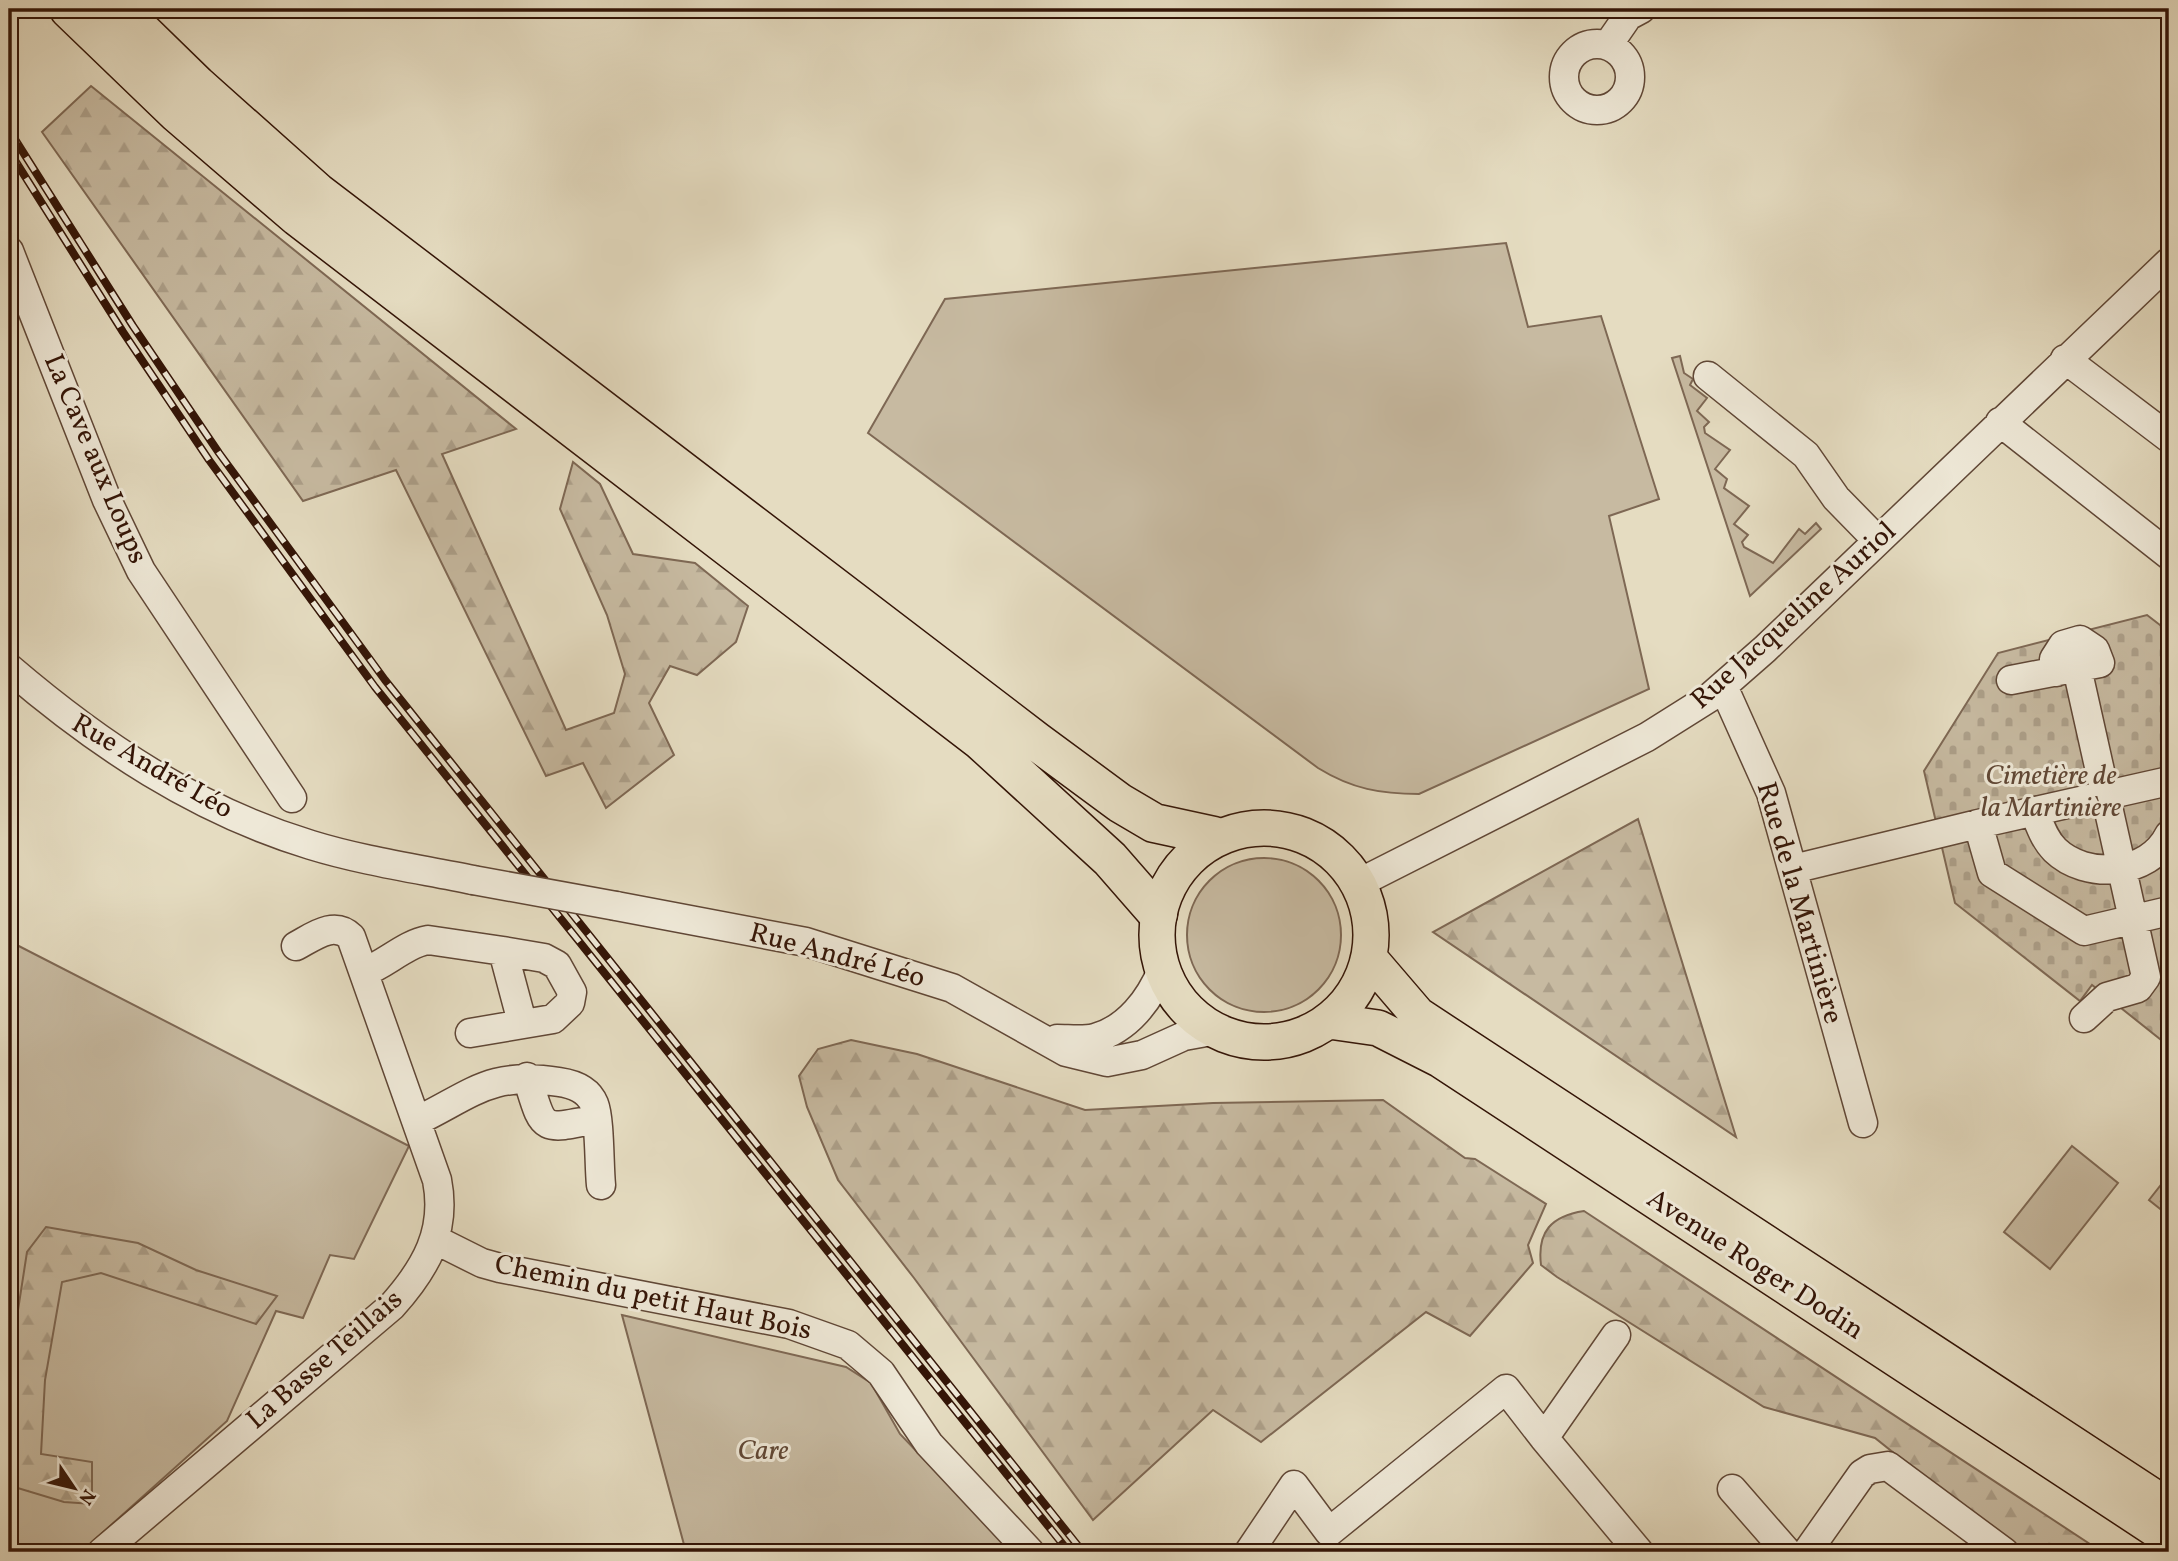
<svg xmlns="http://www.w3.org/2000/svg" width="2178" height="1561" viewBox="0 0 2178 1561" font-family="Vollkorn,serif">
<defs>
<pattern id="forest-firs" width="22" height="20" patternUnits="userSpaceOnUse" patternTransform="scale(1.75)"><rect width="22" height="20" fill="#c7baa1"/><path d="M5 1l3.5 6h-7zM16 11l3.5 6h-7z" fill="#ac9f89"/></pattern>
<pattern id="cemetery-stones" width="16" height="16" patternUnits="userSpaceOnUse" patternTransform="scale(1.75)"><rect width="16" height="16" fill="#c7baa1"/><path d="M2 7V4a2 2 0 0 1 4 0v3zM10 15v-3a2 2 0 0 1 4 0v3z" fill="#ac9f89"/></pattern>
</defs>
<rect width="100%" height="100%" fill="#e5dcc1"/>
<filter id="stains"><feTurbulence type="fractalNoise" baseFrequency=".00286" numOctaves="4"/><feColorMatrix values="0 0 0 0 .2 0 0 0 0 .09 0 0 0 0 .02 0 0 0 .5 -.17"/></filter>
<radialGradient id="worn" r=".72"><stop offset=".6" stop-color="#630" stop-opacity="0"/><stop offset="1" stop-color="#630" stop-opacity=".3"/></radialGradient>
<path fill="#c7baa1" stroke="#7e6854" stroke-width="2" d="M1506,243L1528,327L1601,316L1659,499L1609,516L1649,689L1419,794C1381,794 1352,789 1318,768L868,433L945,299Z
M1680,356L1684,373L1693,379L1690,385L1707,398L1697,411L1709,422L1704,427L1705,433L1730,450L1715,469L1727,479L1724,488L1749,506L1734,524L1748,535L1742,542L1744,547L1773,563L1799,529L1805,534L1816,523L1821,529L1750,596L1672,358Z
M1187 935a77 77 0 1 1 154 0a77 77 0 1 1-154 0Z
M9,941L409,1146L354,1259L330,1255L303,1318L276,1311L227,1421L81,1552H9Z
M2072,1146L2118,1183L2050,1269L2004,1232Z
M622,1315L846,1367L871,1383L900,1434L1012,1552H686Z"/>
<path fill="url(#forest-firs)" stroke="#7e6854" stroke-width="2" d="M91,86L516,429L442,454L566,730L614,713L625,674L607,615L560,509L573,462L600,484L633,554L695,563L748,606L736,642L697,675L670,666L649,703L674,755L606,808L583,763L546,776L396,470L303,501L42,132Z
M1638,819L1736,1137L1433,932Z
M851,1040L917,1054L1085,1110L1213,1103L1383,1100L1465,1158L1475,1159L1546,1204L1528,1245L1533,1263L1470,1336L1426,1312L1261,1442L1213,1410L1093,1520L914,1278L838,1180L807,1107L799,1076L818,1049Z
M2164,1181L2169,1185V1216L2149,1200Z
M1584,1211L2102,1552H2018L1875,1438L1764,1407L1557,1277L1541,1265C1537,1232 1551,1216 1584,1211Z
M46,1227L138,1243L196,1270L277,1296L256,1324L101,1273L62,1282L45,1380L41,1454L92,1462V1504L64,1502L11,1486L9,1421L16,1323L27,1252Z"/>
<path fill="url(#cemetery-stones)" stroke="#7e6854" stroke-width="2" d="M2147,615L2169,632V1038L2165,1043L2092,985L2080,1001L1955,903L1924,771L1998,653Z"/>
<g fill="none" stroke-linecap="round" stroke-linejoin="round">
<defs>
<path id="minor" d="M1564 77a33 33 0 1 1 66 0a33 33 0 1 1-66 0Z
M1608,45L1628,16L1641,9
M9,251L107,500L141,571L292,798
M2065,359L2169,438
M1708,376L1806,455L1836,498L1877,540
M2000,422L2169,555
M9,668C99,745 196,810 311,845C363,861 419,869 473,880
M2077,668L2146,977L2138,988L2107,997L2084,1018
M2011,680L2100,663L2095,650L2080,640L2063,645L2054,659L2056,672
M1723,686L1771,793L1863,1123
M2169,781L1978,824L1992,873L2084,931L2169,911
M2034,811C2040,825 2044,839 2055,850C2086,880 2149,876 2169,835
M1793,869L1978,824
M1357,884L1647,737L1709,698L1765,649L2169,262
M616,906L806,942L952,988L1066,1052L1107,1062L1142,1055L1184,1036L1217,1030
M364,972C386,964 405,944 428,940L503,951L522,1022
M470,1033L553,1019L570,1003L572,992L557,965L544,958L503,951
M1057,1039C1069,1039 1084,1041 1095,1038C1128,1029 1150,999 1162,970
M527,1077C544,1131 539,1131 596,1119
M417,1121C474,1093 491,1071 559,1082C573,1084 588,1089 594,1104C600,1119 599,1166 601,1185
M436,1240L482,1263L500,1268L789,1324L848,1345L881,1373L929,1444L1030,1552
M1544,1438L1639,1552
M1732,1489L1787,1552
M102,1552L392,1306C426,1268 447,1231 437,1180L351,937C334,920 313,937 296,946
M1249,1552L1294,1485L1329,1532L1506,1389L1544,1438L1616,1335
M1807,1552L1862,1474L1870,1469L1888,1466L2004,1552"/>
<path id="major" d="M1157 935a107 107 0 1 1 214 0a107 107 0 1 1-214 0Z
M1370,959L1418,1015L2169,1507
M1329,1021L1378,1028L1441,1060L2169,1538"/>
<path id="highway" d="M69,9L177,113L298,217L981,741L1110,859L1158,914
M119,9L197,85L317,192L1036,741L1120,803L1154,823L1214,836"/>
</defs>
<use href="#minor" stroke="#604736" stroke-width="31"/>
<use href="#major" stroke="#341507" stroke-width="38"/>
<use href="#highway" stroke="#341507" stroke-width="41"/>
<use href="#minor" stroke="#eee8d7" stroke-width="28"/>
<use href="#major" stroke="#e5dcc1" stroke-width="35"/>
<use href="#highway" stroke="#e5dcc1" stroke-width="38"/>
<defs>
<path id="rail" d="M9,130L133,326L219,453L385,680L1083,1552
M9,151L123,332L209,460L375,687L1069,1552"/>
</defs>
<use href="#rail" stroke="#341507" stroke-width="8"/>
<use href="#rail" stroke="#eee8d7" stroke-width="5" stroke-dasharray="16" stroke-linecap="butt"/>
<defs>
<path id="minor-bridge" d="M473,880L616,906"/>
</defs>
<use href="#minor-bridge" stroke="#604736" stroke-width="31" stroke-linecap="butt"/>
<use href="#minor-bridge" stroke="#eee8d7" stroke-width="28"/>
</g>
<g text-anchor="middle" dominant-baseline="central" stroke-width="6" stroke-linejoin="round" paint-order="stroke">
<g font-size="28" fill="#341507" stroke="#eee8d7">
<text transform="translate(95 459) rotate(67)">La Cave aux Loups</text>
<text transform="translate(1794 616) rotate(-42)">Rue Jacqueline Auriol</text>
<text transform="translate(152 767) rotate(30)">Rue André Léo</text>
<text transform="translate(1799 903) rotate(74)">Rue de la Martinière</text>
<text transform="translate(837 956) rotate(15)">Rue André Léo</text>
<text transform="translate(1755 1265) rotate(33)">Avenue Roger Dodin</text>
<text transform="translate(653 1298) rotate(12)">Chemin du petit Haut Bois</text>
<text transform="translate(325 1360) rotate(-41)">La Basse Teillais</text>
</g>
<g font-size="28" font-style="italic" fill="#604735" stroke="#eee8d7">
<text x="2051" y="776">Cimetière de<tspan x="2051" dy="32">la Martinière</tspan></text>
<text x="763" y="1451">Care</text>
</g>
</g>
<rect width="2178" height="1561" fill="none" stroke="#e5dcc1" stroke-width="35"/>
<rect x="10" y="10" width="2157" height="1540" fill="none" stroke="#341507" stroke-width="3.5"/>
<rect x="18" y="18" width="2143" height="1526" fill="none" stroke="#341507" stroke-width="2"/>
<g transform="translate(74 1488) rotate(125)" stroke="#eee8d7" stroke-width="5" paint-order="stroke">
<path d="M0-5L12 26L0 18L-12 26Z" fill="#341507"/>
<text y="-10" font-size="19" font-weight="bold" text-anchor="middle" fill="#341507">N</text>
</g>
<rect width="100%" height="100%" filter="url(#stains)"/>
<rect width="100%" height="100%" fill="url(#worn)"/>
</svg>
